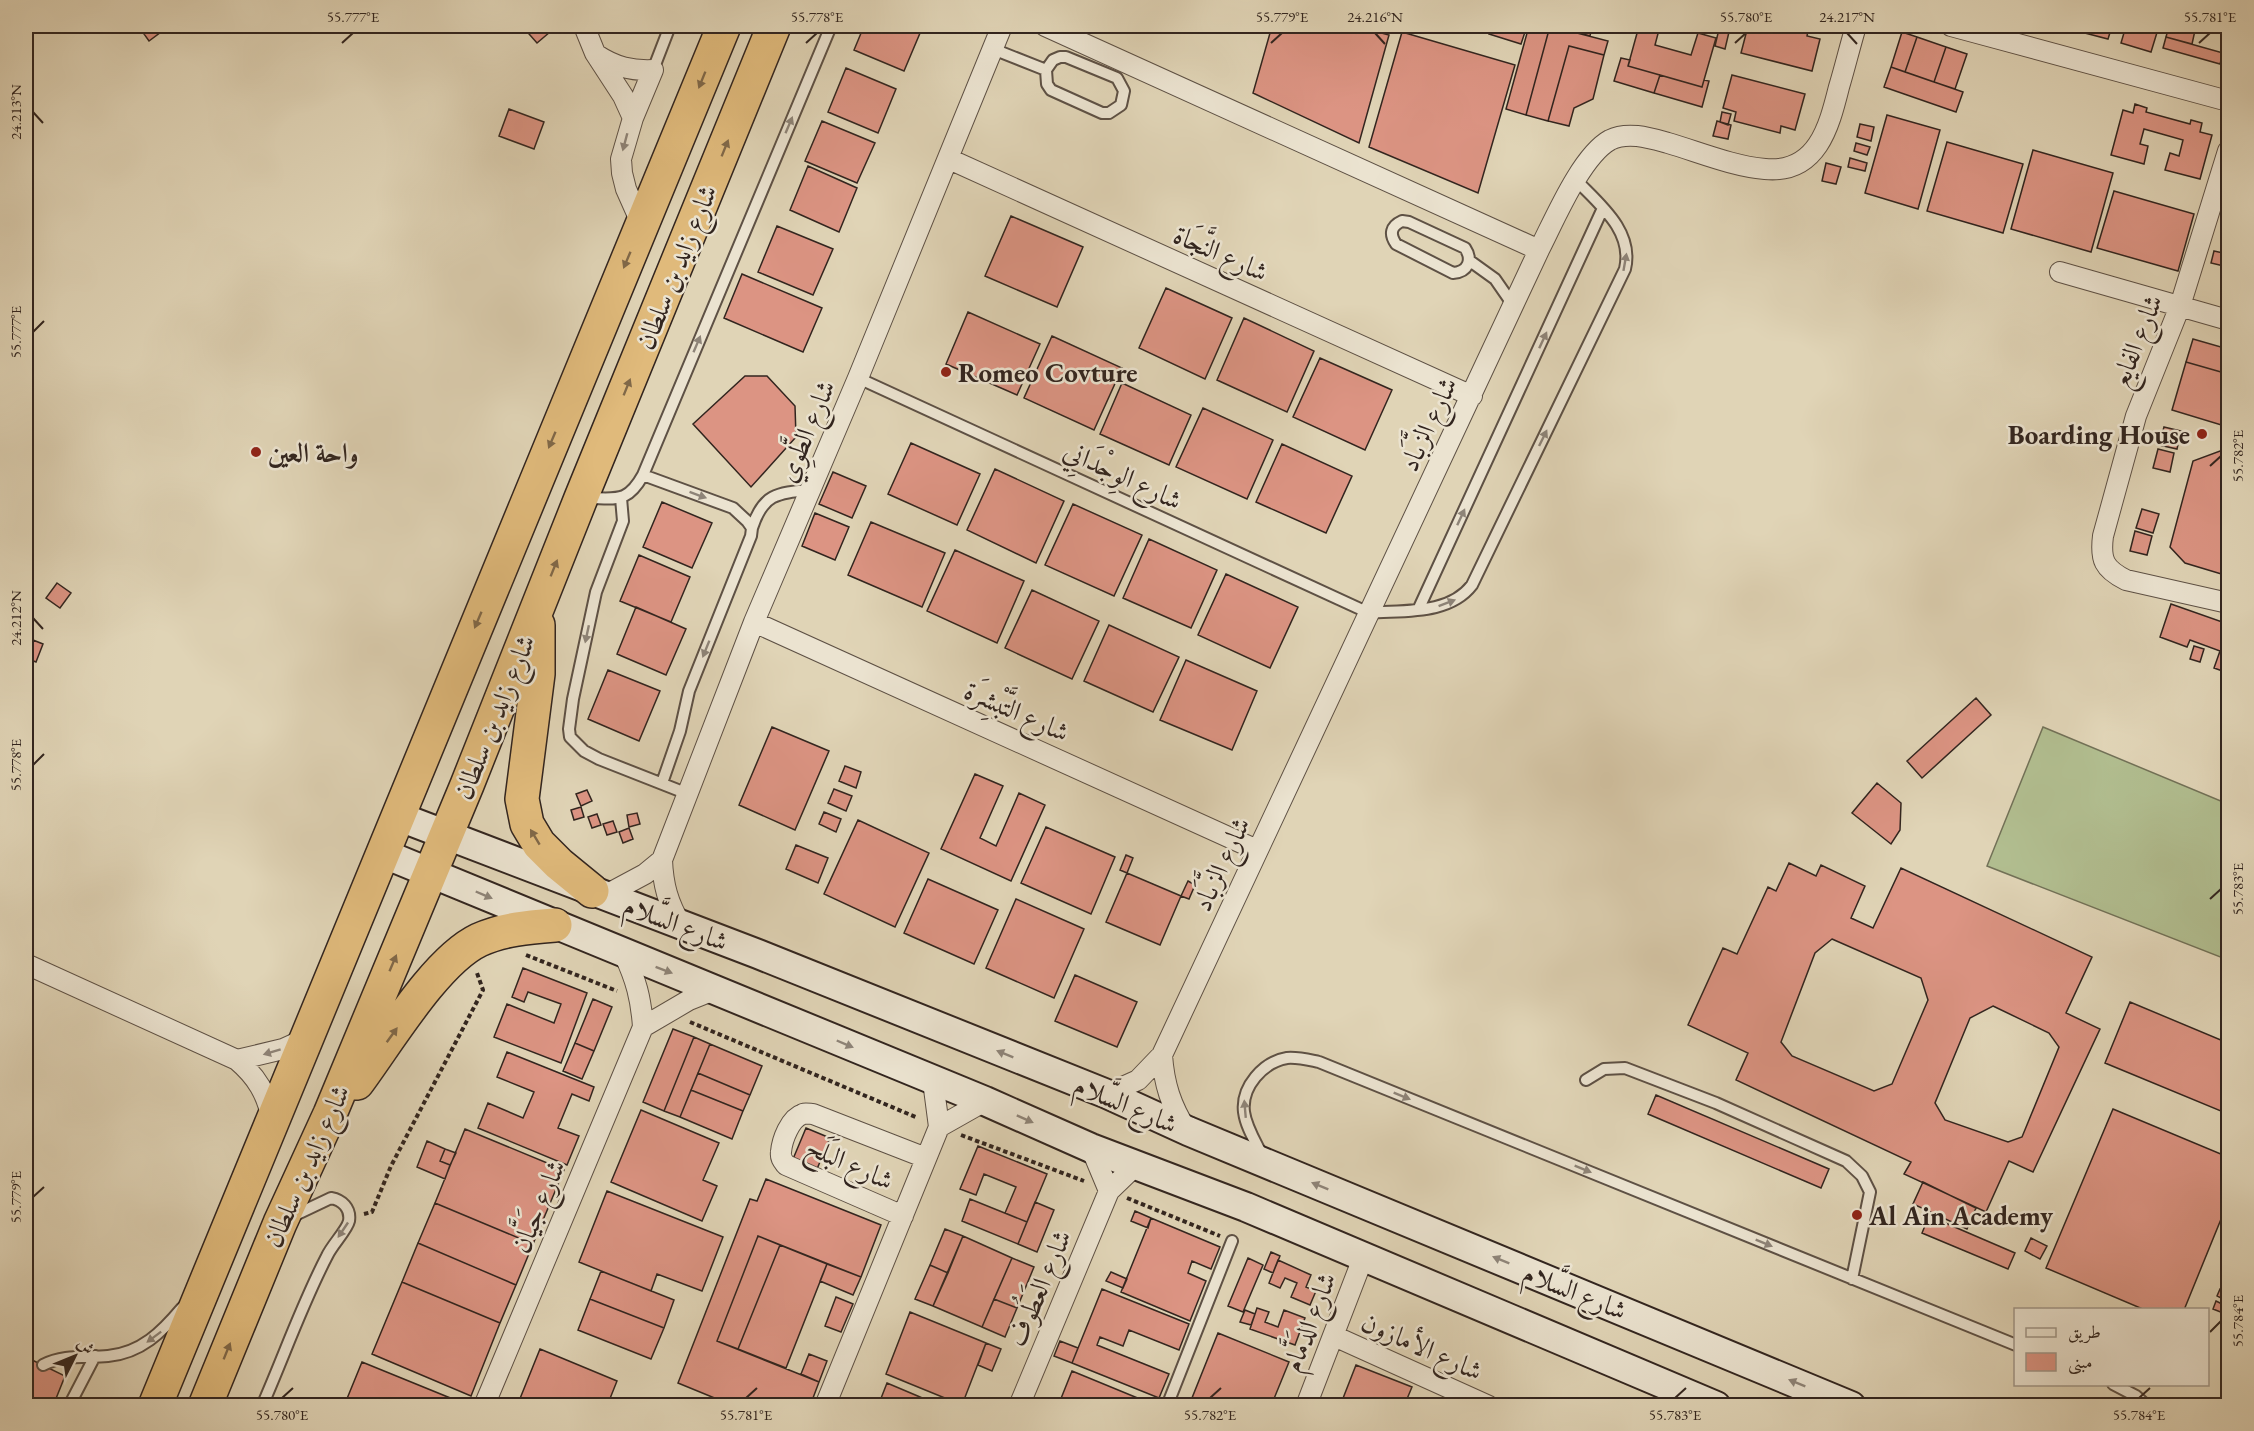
<svg xmlns="http://www.w3.org/2000/svg" width="2254" height="1431" viewBox="0 0 2254 1431" font-family="'EB Garamond',Amiri,serif">
<rect width="100%" height="100%" fill="#e0d4b6"/>
<filter id="stains"><feTurbulence type="fractalNoise" baseFrequency=".00333" numOctaves="4"/><feColorMatrix values="0 0 0 0 .2 0 0 0 0 .09 0 0 0 0 .02 0 0 0 .5 -.17"/></filter>
<radialGradient id="worn" r=".72"><stop offset=".6" stop-color="#630" stop-opacity="0"/><stop offset="1" stop-color="#630" stop-opacity=".3"/></radialGradient>
<path fill="#b1bd8f" stroke="#727157" stroke-width="1.5" d="M2043,727L2228,804V960L1987,866Z"/>
<path fill="#dc9483" stroke="#32251f" stroke-width="1.5" fill-rule="evenodd" d="M138,26H154L144,34Z
M154,26H157L161,32L149,41L144,34Z
M522,26H557L537,43Z
M864,26H923L904,71L854,50Z
M1272,26H1355L1389,35L1359,143L1253,93Z
M1355,26H1380L1378,32Z
M1492,26H1527L1521,44L1489,34Z
M1529,26H1550L1526,115L1506,109Z
M1550,26L1608,41L1604,55L1569,46L1548,121L1526,115Z
M1574,26H1592L1590,36L1573,31Z
M1639,26H1660L1655,45L1691,55L1698,33L1716,38L1702,87L1628,66Z
M1706,26H1731L1729,32Z
M1748,26H1809L1807,36L1820,39L1812,71L1741,53Z
M2079,26H2112L2108,39L2077,31Z
M2126,26H2159L2151,52L2121,43Z
M2169,26H2196L2192,44L2166,37Z
M1719,29L1729,32L1725,49L1715,46Z
M1402,32L1515,65L1478,193L1369,147Z
M1902,32L1917,37L1905,72L1891,67Z
M1917,37L1946,47L1934,82L1905,72Z
M2166,37L2223,53L2220,64L2163,48Z
M1569,46L1604,55L1593,99L1574,108L1569,126L1548,121Z
M1946,47L1967,54L1955,89L1934,82Z
M1621,58L1630,60L1628,66L1660,75L1654,93L1614,81Z
M1891,67L1963,92L1956,112L1884,87Z
M846,68L896,89L878,133L828,112Z
M1660,75L1702,87L1704,80L1709,81L1702,107L1654,93Z
M1732,75L1805,94L1795,130L1781,126L1780,133L1734,121L1736,112L1723,108Z
M2135,104L2147,108L2146,112L2190,124L2191,120L2202,123L2200,132L2212,135L2200,179L2165,170L2170,153L2179,156L2183,140L2144,129L2140,144L2148,146L2144,164L2111,155L2123,110L2133,113Z
M509,109L544,122L534,149L499,136Z
M1722,112L1731,114L1728,125L1720,122Z
M1887,115L1940,130L1918,209L1865,193Z
M822,121L875,143L857,183L805,161Z
M1717,121L1731,125L1728,139L1713,136Z
M1860,124L1874,127L1871,141L1857,137Z
M1947,142L2023,164L2003,233L1927,211Z
M1856,143L1870,147L1867,155L1854,151Z
M2033,150L2113,173L2091,252L2011,229Z
M1850,158L1867,163L1865,171L1848,167Z
M1826,163L1841,167L1836,184L1822,181Z
M808,166L857,188L839,232L790,210Z
M2114,191L2194,214L2178,271L2097,248Z
M1011,216L1083,247L1057,307L985,276Z
M777,226L833,249L813,295L758,272Z
M2214,251L2228,254V267L2211,263Z
M742,274L822,308L803,352L724,318Z
M1166,288L1232,318L1205,379L1139,348Z
M968,312L1040,344L1017,395L946,364Z
M1244,318L1314,351L1287,412L1217,380Z
M1052,336L1122,368L1094,430L1024,398Z
M2193,339L2228,349V374L2186,362Z
M1320,358L1392,390L1365,450L1293,417Z
M2186,362L2228,374V427L2172,410Z
M745,376H767L795,406L796,437L751,487L693,424Z
M1122,383L1191,415L1169,465L1100,434Z
M1203,408L1273,440L1247,499L1176,467Z
M2164,427L2181,431L2177,449L2159,445Z
M911,443L980,474L957,525L888,494Z
M1282,444L1352,476L1326,533L1256,502Z
M2158,449L2174,453L2170,472L2153,468Z
M2220,451L2228,454V576L2185,563L2170,547L2193,461Z
M995,469L1064,501L1036,563L967,530Z
M833,472L866,486L852,518L819,504Z
M662,502L712,523L692,568L643,547Z
M1073,504L1142,535L1114,596L1045,565Z
M2142,509L2159,514L2153,533L2136,528Z
M815,513L849,527L835,560L802,546Z
M871,522L945,553L922,607L848,575Z
M2135,531L2152,536L2147,555L2130,551Z
M1149,539L1217,570L1191,628L1123,598Z
M955,550L1024,581L997,643L927,611Z
M639,555L690,577L671,622L620,601Z
M1226,574L1298,607L1270,668L1198,635Z
M57,583L71,593L60,608L46,598Z
M1032,590L1099,621L1072,679L1005,648Z
M2171,604L2228,624V654L2190,640L2187,647L2160,637Z
M636,607L686,629L666,675L617,654Z
M1109,625L1179,657L1153,712L1084,681Z
M33,640L43,644L36,662L26,658Z
M2194,646L2204,649L2200,662L2190,659Z
M2220,651L2228,654V673L2214,668Z
M1186,660L1257,691L1232,750L1160,720Z
M608,670L660,691L639,741L588,719Z
M1976,698L1991,715L1922,778L1907,761Z
M772,727L829,751L795,830L739,805Z
M845,766L861,772L856,788L839,781Z
M975,774L1003,786L980,838L996,846L1019,793L1045,805L1011,881L941,849Z
M1877,783L1901,803L1900,830L1891,844L1852,813Z
M834,789L852,796L846,811L828,803Z
M587,790L592,801L581,806L576,794Z
M581,807L584,817L574,820L571,810Z
M824,812L841,819L836,832L819,824Z
M637,813L640,824L629,827L627,815Z
M597,814L601,825L592,828L588,817Z
M858,820L929,853L895,927L824,894Z
M613,821L617,832L607,835L603,824Z
M1046,827L1115,857L1091,914L1021,883Z
M629,828L633,839L623,843L619,832Z
M796,845L828,858L818,883L786,869Z
M1126,855L1133,858L1127,873L1120,870Z
M1789,863L1816,876L1821,865L1865,886L1851,918L1873,928L1901,868L2092,957L2066,1013L2100,1029L2033,1172L2009,1161L1986,1212L1904,1174L1911,1162L1736,1080L1748,1053L1688,1025L1723,948L1737,954L1768,887L1776,891ZM1832,939L1921,978L1928,1000L1892,1084L1874,1091L1792,1056L1781,1042L1815,953ZM1993,1006L2049,1033L2059,1047L2022,1137L2008,1142L1945,1120L1935,1103L1970,1018Z
M1127,873L1181,896L1160,945L1106,922Z
M928,879L998,910L974,964L904,933Z
M1188,881L1195,885L1189,899L1181,896Z
M1016,899L1084,929L1054,998L986,968Z
M523,968L587,993L561,1063L494,1037L507,1004L554,1023L561,1004L528,992L524,1002L512,997Z
M1075,975L1137,1002L1117,1047L1055,1021Z
M593,999L612,1007L594,1051L575,1043Z
M2130,1002L2228,1043V1114L2105,1063Z
M673,1029L694,1037L664,1111L643,1102Z
M694,1037L710,1044L680,1117L664,1111Z
M575,1043L594,1051L582,1079L563,1071Z
M710,1044L762,1066L750,1095L698,1073Z
M507,1052L594,1087L589,1101L572,1094L558,1128L579,1136L567,1165L478,1128L488,1103L523,1118L534,1092L497,1077Z
M698,1073L750,1095L743,1111L691,1090Z
M691,1090L743,1111L732,1139L680,1117Z
M1656,1095L1829,1169L1821,1188L1648,1114Z
M2113,1109L2228,1157V1202L2184,1310H2145L2046,1268Z
M641,1110L719,1143L703,1180L717,1186L702,1221L611,1182Z
M806,1128L830,1138L817,1169L793,1159Z
M465,1129L564,1170L533,1244L435,1203Z
M427,1141L445,1149L440,1161L450,1165L445,1179L417,1167Z
M978,1146L1047,1174L1027,1222L1005,1213L1016,1187L984,1174L976,1195L960,1189Z
M445,1149L456,1153L450,1165L440,1161Z
M766,1179L881,1225L861,1277L758,1236L717,1341L819,1382L810,1406H734L678,1383L750,1199L757,1201Z
M1923,1182L1976,1208L1967,1229L1913,1204Z
M607,1191L723,1237L702,1291L657,1274L651,1291L579,1262Z
M970,1199L1027,1222L1018,1244L962,1221Z
M1035,1202L1054,1210L1037,1252L1018,1244Z
M435,1203L533,1244L516,1285L418,1243Z
M1135,1211L1151,1218L1148,1228L1131,1221Z
M1929,1216L2015,1253L2008,1269L1922,1233Z
M1151,1218L1220,1247L1211,1269L1192,1261L1188,1273L1206,1281L1190,1321L1121,1292Z
M945,1229L963,1236L948,1273L930,1265Z
M758,1236L780,1245L738,1349L717,1341Z
M963,1236L1012,1258L982,1327L933,1306Z
M2031,1238L2047,1246L2040,1259L2025,1251Z
M418,1243L516,1285L500,1323L402,1282Z
M780,1245L827,1264L786,1368L738,1349Z
M1271,1252L1280,1256L1273,1273L1264,1269Z
M1012,1258L1034,1267L1017,1308L994,1299Z
M1248,1258L1263,1265L1243,1312L1228,1306Z
M1278,1260L1311,1275L1306,1287L1316,1291L1310,1305L1291,1297L1297,1283L1285,1278L1280,1288L1269,1283Z
M827,1264L861,1277L853,1295L820,1281Z
M930,1265L948,1273L933,1306L915,1299Z
M601,1271L674,1300L664,1328L590,1299Z
M1111,1272L1127,1279L1123,1288L1106,1281Z
M402,1282L500,1323L471,1396L372,1354Z
M1102,1289L1189,1324L1179,1350L1129,1330L1123,1346L1100,1337L1097,1345L1169,1374L1159,1398L1072,1363Z
M2220,1289L2228,1293L2227,1301L2217,1296Z
M836,1297L853,1304L841,1332L825,1326Z
M590,1299L664,1328L651,1359L578,1330Z
M994,1299L1017,1308L1005,1337L982,1327Z
M2216,1301L2228,1307V1315L2213,1309Z
M1257,1308L1269,1312L1265,1322L1278,1327L1284,1310L1305,1318L1295,1345L1250,1329Z
M1245,1310L1255,1314L1251,1325L1240,1322Z
M910,1312L986,1343L962,1405L886,1374Z
M1218,1333L1289,1362L1271,1406H1196L1190,1403Z
M1060,1341L1078,1348L1072,1363L1054,1356Z
M986,1343L1001,1349L992,1371L978,1365Z
M540,1349L617,1381L607,1406H517Z
M809,1354L827,1361L819,1382L801,1374Z
M26,1357L65,1376L53,1406H30L26,1403Z
M362,1362L465,1404L464,1406H344Z
M1356,1365L1412,1387L1404,1406H1340Z
M1072,1371L1157,1406H1058Z
M887,1383L920,1397L916,1406H878Z
M920,1397L937,1403L936,1406H916Z"/>
<g fill="none" stroke-linecap="round" stroke-linejoin="round">
<defs>
<path id="lane" d="M993,49L1046,70
M1060,57H1066L1117,78L1124,91L1121,105L1109,113H1102L1051,90L1047,84L1046,70L1053,60Z
M653,70L670,26
M1402,221L1409,222L1465,248C1473,260 1468,272 1453,273L1396,244C1389,234 1391,226 1402,221Z
M1470,261L1495,279L1513,305
M858,378L1369,613C1404,610 1449,615 1472,585L1625,269C1634,231 1599,204 1576,180
M643,475L733,508L747,521L752,528L751,536L689,691L680,731L662,783
M586,498C616,498 627,504 643,475L831,26
M621,498L623,521L596,592L573,699L569,729L570,737L584,751L599,759L688,794
M752,528C763,494 777,493 810,490
M1419,608L1603,208
M1586,1080L1604,1069L1625,1068L1716,1103L1846,1161L1862,1176L1870,1192L1852,1279
M1262,1155C1255,1141 1246,1127 1244,1112C1241,1087 1263,1062 1287,1058C1298,1057 1309,1060 1319,1062L2016,1345
M43,1365C64,1354 86,1358 108,1356C141,1353 162,1332 182,1308
M2113,1384L2136,1396L2147,1406
M28,1405V1406
M69,1406L95,1356
M262,1406C284,1356 302,1304 327,1256C332,1245 347,1230 349,1221C351,1208 342,1200 331,1198L291,1217
M1167,1406L1232,1241"/>
<path id="street" d="M584,26L595,53L623,96L633,118L621,159L622,173L626,189L642,225
M1045,26L1539,250
M1951,26L2228,101
M597,55C615,67 632,71 653,70L633,118
M2228,151L2180,306L2136,416L2103,536C2100,560 2104,569 2126,580L2228,603
M949,159L1472,396
M2060,272L2228,320
M754,622L1257,850
M604,896L645,874L662,860
M681,925C668,903 663,885 662,860L754,622L858,378L1002,26
M26,964L237,1060C257,1077 267,1094 272,1120
M643,1027L689,1000L714,990
M1162,1055C1164,1084 1171,1106 1187,1131
M237,1060L283,1049L305,1039
M1107,1094L1138,1080L1162,1055L1539,250C1554,221 1581,156 1610,140C1628,131 1650,138 1668,143C1699,152 1732,166 1765,169C1817,174 1829,127 1839,87C1845,67 1850,46 1856,26
M939,1127L985,1101
M1091,1148L1109,1191
M903,1216L786,1165C783,1161 780,1158 781,1152C782,1140 790,1118 803,1114C804,1113 811,1114 813,1114L926,1158
M1334,1336L1489,1406
M484,1406L643,1027C641,998 636,980 624,954
M825,1406L939,1127L933,1081
M1019,1406L1109,1191L1136,1165
M1306,1406L1363,1258"/>
<path id="secondary" d="M397,816L758,954L1107,1094L1188,1131L1851,1406
M382,853L985,1101L1091,1148L1246,1207L1716,1406"/>
<path id="highway" d="M538,625V674L522,799L527,824L539,844L559,864L592,891
M357,1083C387,1043 435,961 479,940C503,929 529,927 555,925
M155,1406L724,26
M205,1406L280,1223L330,1114L467,785L581,498L774,26"/>
</defs>
<use href="#lane" stroke="#5e5145" stroke-width="14"/>
<use href="#street" stroke="#5e5145" stroke-width="22"/>
<use href="#secondary" stroke="#32251f" stroke-width="32"/>
<use href="#highway" stroke="#32251f" stroke-width="36"/>
<path stroke="#32251f" stroke-width="4" stroke-dasharray="4.5 3" stroke-linecap="butt" d="M526,955L617,991
M690,1022L918,1118
M961,1135L1084,1181
M1127,1198L1220,1236
M364,1214L372,1212L391,1166L483,990L477,973"/>
<use href="#lane" stroke="#ebe3d0" stroke-width="10"/>
<use href="#street" stroke="#ebe3d0" stroke-width="20"/>
<use href="#secondary" stroke="#ebe3d0" stroke-width="28"/>
<use href="#highway" stroke="#e0ba7b" stroke-width="33"/>
</g>
<defs><path id="oneway-solid" d="M-6-.8H1V-3.2L6.5 0L1 3.2V.8H-6Z" transform="scale(1.5)"/></defs>
<g fill="#806848">
<use href="#oneway-solid" transform="translate(702 80) rotate(112)"/>
<use href="#oneway-solid" transform="translate(725 148) rotate(-68)"/>
<use href="#oneway-solid" transform="translate(627 260) rotate(113)"/>
<use href="#oneway-solid" transform="translate(627 387) rotate(-68)"/>
<use href="#oneway-solid" transform="translate(552 440) rotate(113)"/>
<use href="#oneway-solid" transform="translate(554 568) rotate(-68)"/>
<use href="#oneway-solid" transform="translate(478 620) rotate(113)"/>
<use href="#oneway-solid" transform="translate(535 837) rotate(-121)"/>
<use href="#oneway-solid" transform="translate(393 963) rotate(-67)"/>
<use href="#oneway-solid" transform="translate(392 1035) rotate(-54)"/>
<use href="#oneway-solid" transform="translate(227 1351) rotate(-68)"/>
</g>
<g fill="#8e8478">
<use href="#oneway-solid" transform="translate(789 125) rotate(-67)"/>
<use href="#oneway-solid" transform="translate(625 142) rotate(105)"/>
<use href="#oneway-solid" transform="translate(1625 262) rotate(-80)"/>
<use href="#oneway-solid" transform="translate(1543 340) rotate(-65)"/>
<use href="#oneway-solid" transform="translate(697 344) rotate(-67)"/>
<use href="#oneway-solid" transform="translate(1543 438) rotate(-64)"/>
<use href="#oneway-solid" transform="translate(698 495) rotate(20)"/>
<use href="#oneway-solid" transform="translate(1461 517) rotate(-65)"/>
<use href="#oneway-solid" transform="translate(1447 603) rotate(-21)"/>
<use href="#oneway-solid" transform="translate(587 634) rotate(102)"/>
<use href="#oneway-solid" transform="translate(706 649) rotate(112)"/>
<use href="#oneway-solid" transform="translate(484 895) rotate(23)"/>
<use href="#oneway-solid" transform="translate(664 970) rotate(21)"/>
<use href="#oneway-solid" transform="translate(845 1044) rotate(23)"/>
<use href="#oneway-solid" transform="translate(272 1052) rotate(163)"/>
<use href="#oneway-solid" transform="translate(1005 1054) rotate(-158)"/>
<use href="#oneway-solid" transform="translate(1402 1096) rotate(22)"/>
<use href="#oneway-solid" transform="translate(1245 1109) rotate(-95)"/>
<use href="#oneway-solid" transform="translate(1025 1119) rotate(24)"/>
<use href="#oneway-solid" transform="translate(1583 1169) rotate(22)"/>
<use href="#oneway-solid" transform="translate(1320 1186) rotate(-158)"/>
<use href="#oneway-solid" transform="translate(343 1230) rotate(124)"/>
<use href="#oneway-solid" transform="translate(1764 1243) rotate(22)"/>
<use href="#oneway-solid" transform="translate(1501 1260) rotate(-158)"/>
<use href="#oneway-solid" transform="translate(154 1337) rotate(143)"/>
<use href="#oneway-solid" transform="translate(1797 1383) rotate(-158)"/>
</g>
<path fill="none" stroke="#32251f" stroke-width="2" d="M1375,33L1385,44M1847,33L1857,44M342,43L353,33M806,43L817,33M1271,43L1282,33M1735,43L1746,33M2199,43L2210,33M33,112L43,123M33,332L44,321M2210,466L2221,456M33,618L43,629M33,765L44,754M2210,899L2221,889M33,1197L44,1187M2210,1332L2221,1321M282,1398L293,1388M746,1398L757,1388M1210,1398L1221,1388M1675,1398L1686,1388M2139,1398L2150,1388"/>
<g fill="#8f2418" stroke="#ebe3d0" stroke-width="2">
<circle cx="946" cy="372" r="6"/>
<circle cx="2202" cy="434" r="6"/>
<circle cx="256" cy="452" r="6"/>
<circle cx="1857" cy="1215" r="6"/>
</g>
<g text-anchor="middle" dominant-baseline="central" stroke-width="5" stroke-linejoin="round" paint-order="stroke">
<g font-size="27" fill="#32251f" stroke="#ebe3d0">
<text transform="translate(1221 253) rotate(24)">شارع النَّجَاة</text>
<text transform="translate(676 267) rotate(-68)">شارع زايد بن سلطان</text>
<text transform="translate(2136 341) rotate(-68)">شارع الفايع</text>
<text transform="translate(1428 424) rotate(-65)">شارع الزَّبَاد</text>
<text transform="translate(806 431) rotate(-67)">شارع الطَّوِي</text>
<text transform="translate(1123 475) rotate(25)">شارع الوِجْدَانِي</text>
<text transform="translate(1017 711) rotate(24)">شارع التَّبْشِرَة</text>
<text transform="translate(494 717) rotate(-68)">شارع زايد بن سلطان</text>
<text transform="translate(1221 864) rotate(-65)">شارع الزَّبَاد</text>
<text transform="translate(676 923) rotate(21)">شارع السَّلام</text>
<text transform="translate(1126 1104) rotate(23)">شارع السَّلام</text>
<text transform="translate(850 1163) rotate(24)">شارع البَلَح</text>
<text transform="translate(306 1166) rotate(-66)">شارع زايد بن سلطان</text>
<text transform="translate(538 1206) rotate(-67)">شارع جَيَّان</text>
<text transform="translate(1039 1288) rotate(-67)">شارع العَطُوف</text>
<text transform="translate(1575 1291) rotate(22)">شارع السَّلام</text>
<text transform="translate(1309 1322) rotate(-69)">شارع الدَمَّام</text>
<text transform="translate(1422 1346) rotate(24)">شارع الأمازون</text>
</g>
<g font-size="27" font-weight="bold" fill="#32251f" stroke="#ebe3d0" text-anchor="start">
<text x="958" y="372">Romeo Covture</text>
<text x="2190" y="434" text-anchor="end">Boarding House</text>
<text x="268" y="452">واحة العين</text>
<text x="1869" y="1215">Al Ain Academy</text>
</g>
</g>
<rect width="2254" height="1431" fill="none" stroke="#e0d4b6" stroke-width="66"/>
<rect x="2014" y="1308" width="195" height="78" fill="#ebe3d0" stroke="#a19789" stroke-width="1.5"/>
<rect x="2026" y="1328" width="30" height="9" fill="#ebe3d0" stroke="#a19789" stroke-width="1.5"/>
<text x="2068" y="1338" font-size="18" fill="#32251f">طريق</text>
<rect x="2026" y="1353" width="30" height="18" fill="#dc9483" stroke="#a19789" stroke-width="1.5"/>
<text x="2068" y="1368" font-size="18" fill="#32251f">مبنى</text>
<g transform="translate(75 1356) rotate(47)" stroke="#ebe3d0" stroke-width="4.5" paint-order="stroke">
<path d="M0-4.5L10 22L0 15L-10 22Z" fill="#32251f"/>
<text y="-9" font-size="16" font-weight="bold" text-anchor="middle" fill="#32251f">ش</text>
</g>
<rect x="33" y="33" width="2188" height="1365" fill="none" stroke="#32251f" stroke-width="2"/>
<g font-size="15" text-anchor="middle" fill="#32251f">
<text x="353" y="22">55.777°E</text>
<text x="817" y="22">55.778°E</text>
<text x="1282" y="22">55.779°E</text>
<text x="1375" y="22">24.216°N</text>
<text x="1746" y="22">55.780°E</text>
<text x="1847" y="22">24.217°N</text>
<text x="2210" y="22">55.781°E</text>
<text transform="translate(16 112) rotate(-90)" y="5">24.213°N</text>
<text transform="translate(16 332) rotate(-90)" y="5">55.777°E</text>
<text transform="translate(2238 456) rotate(-90)" y="5">55.782°E</text>
<text transform="translate(16 618) rotate(-90)" y="5">24.212°N</text>
<text transform="translate(16 765) rotate(-90)" y="5">55.778°E</text>
<text transform="translate(2238 889) rotate(-90)" y="5">55.783°E</text>
<text transform="translate(16 1197) rotate(-90)" y="5">55.779°E</text>
<text transform="translate(2238 1321) rotate(-90)" y="5">55.784°E</text>
<text x="282" y="1420">55.780°E</text>
<text x="746" y="1420">55.781°E</text>
<text x="1210" y="1420">55.782°E</text>
<text x="1675" y="1420">55.783°E</text>
<text x="2139" y="1420">55.784°E</text>
</g>
<rect width="100%" height="100%" filter="url(#stains)"/>
<rect width="100%" height="100%" fill="url(#worn)"/>
</svg>
